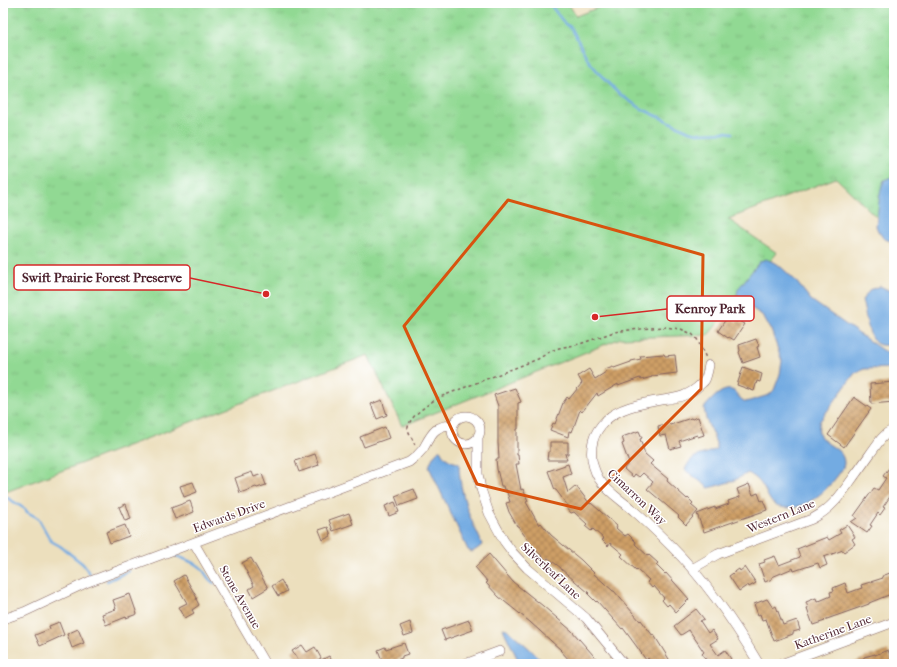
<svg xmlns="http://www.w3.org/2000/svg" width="897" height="667" viewBox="0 0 897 667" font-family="'IM FELL French Canon',serif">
<defs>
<pattern id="park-tufts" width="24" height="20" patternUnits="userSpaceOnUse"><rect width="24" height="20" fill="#91d993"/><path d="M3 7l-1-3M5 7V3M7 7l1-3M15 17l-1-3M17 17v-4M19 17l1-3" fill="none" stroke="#7fba7f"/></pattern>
<pattern id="building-cross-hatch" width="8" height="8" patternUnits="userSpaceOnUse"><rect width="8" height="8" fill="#ce9f66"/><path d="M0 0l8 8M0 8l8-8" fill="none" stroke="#a98154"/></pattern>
</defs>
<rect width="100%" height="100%" fill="#fff"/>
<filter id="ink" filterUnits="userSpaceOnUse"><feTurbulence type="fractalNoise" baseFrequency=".025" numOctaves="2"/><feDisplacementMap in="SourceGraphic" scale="8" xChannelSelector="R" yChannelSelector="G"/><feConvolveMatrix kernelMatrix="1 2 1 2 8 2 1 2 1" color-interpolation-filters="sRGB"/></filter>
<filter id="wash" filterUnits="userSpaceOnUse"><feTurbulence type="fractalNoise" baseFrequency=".012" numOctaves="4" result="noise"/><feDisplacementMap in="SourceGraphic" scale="16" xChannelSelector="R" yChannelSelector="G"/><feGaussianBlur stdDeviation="0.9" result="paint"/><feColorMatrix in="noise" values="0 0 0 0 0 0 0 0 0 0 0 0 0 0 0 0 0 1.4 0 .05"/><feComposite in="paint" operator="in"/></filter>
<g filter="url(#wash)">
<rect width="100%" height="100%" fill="#ecdfbd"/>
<path fill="url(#park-tufts)" stroke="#6e7c5f" d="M3,3H568L576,16L610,3H894V234L836,178L728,219L777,253L708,335L621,338L402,426L368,355L3,493Z"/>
<path fill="#73abe2" stroke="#5e6586" d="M894,176V242L884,239L878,231L876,226L880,193L884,180Z
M766,259L773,262L781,267L795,280L811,300L862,336L882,350L894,356V368L864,369L855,373L820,421C819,424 818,429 819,433C823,446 844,447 844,463C844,468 839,474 835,479C823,494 802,512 781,507C780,507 775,506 775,505C769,501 767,493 763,487C759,480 755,477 748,473L733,481L709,488L685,470C692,452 702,457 716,449V443L706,419L704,408C710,401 723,385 734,391C736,393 738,396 740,398C741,399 745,402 746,402L769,395L774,390L780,374L782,361L771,330L762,315L738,299L737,294L738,289L760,261Z
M880,286L892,292L894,297V342L893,344C873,349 871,339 867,322C865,315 864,308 862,300L870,290Z
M440,449C443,457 450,462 459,463C459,483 464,501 471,519C474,528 480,536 482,545L477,549L472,552L468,550L429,467C431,460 434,454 440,449Z
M503,628L507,629L530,649L545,664H520L504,631Z"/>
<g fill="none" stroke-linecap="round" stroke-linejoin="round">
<path stroke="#73abe2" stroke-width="2.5" d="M549,3L565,24L569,26L572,29L588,60L604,79L619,94L642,109L689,131L698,133L726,132L733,133
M3,495L25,509L27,512L38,518L51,541L60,546L83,564L90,574
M172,554C179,557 193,562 199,566C205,570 206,579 214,583
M107,581L129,571"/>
</g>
<g id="blocks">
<path fill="url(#building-cross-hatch)" d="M728,316L737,322L738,320L745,324L734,340L729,337L728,338L718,331Z
M756,339L759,346L757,347L760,357L743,363L739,352L740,351L739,345Z
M664,354L665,356L675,355L677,373L652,376V377L641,380L640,378L618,386V384L598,396L597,393L582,412L580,410L572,432L569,431L568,437L550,430L553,423L555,424L563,403L567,397L569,399L582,383L578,376L589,369L595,379L606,372L605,369L613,366L614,368L631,362V361L641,359L640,356Z
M743,367L762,374L760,382L757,381L754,391L737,385Z
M894,382V402L871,404L870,384Z
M515,388L521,402L518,403V429H517V455H518L519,464H516L521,490L523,489L528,501L526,502L539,525L541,523L551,535L581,560L595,574H594L613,591H614L640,621L641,620L653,636L654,635L672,664H653L648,658L646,660L637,647L623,628L622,629L597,601L596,602L588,594L589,593L561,569V568L548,558L546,560L537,551L528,541H529L522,532L518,526H517L509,512L506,503L510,502L506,489L504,490L503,486H501L497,469L496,459H499L498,443V406L494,395Z
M854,397L871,409L844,447L828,435Z
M382,400L387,415L377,419L371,404Z
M698,417L704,435L698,437L697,435L679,441L681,446L670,449L666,435L660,436L658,426L669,423L670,425L691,418L692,419Z
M385,427L389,438L364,447L360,437Z
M639,431L642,438L640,439L645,454L653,461L650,464L668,479L667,481L687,499L688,498L693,503L691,505L698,511L686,525L678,517L679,516L647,489L653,482L643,473L639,477L635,474L633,477L624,469L629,463L622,444L624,443L622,437Z
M550,442H568V454H565L567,460H547L548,452H550Z
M315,454L319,465L299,472L295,461Z
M568,464L571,474L563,477L568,493L576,486L590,504L591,503L608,518L617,526L616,528L625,536L628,534L636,542L635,544L648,556L649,555L658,563L656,565L665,574L666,573L689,599L676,612L669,604L667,606L662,600L664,598L654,586L652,588L647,582L649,580L637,569L636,570L621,556L623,554L610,543L608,546L602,540L604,539L593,529L591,531L585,526L587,524L574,512L571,513L566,507L568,506L556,490H555L548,471Z
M889,468L894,471V497L891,495L883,507L885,508L880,515L878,513L870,525L872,526L867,533L851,522L857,518L854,516L874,488L878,490L886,478L883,476Z
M252,472L254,477L262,474L266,485L257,488L256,487L240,493L235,478Z
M193,482L197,492L184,497L180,486Z
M749,484L753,495L758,493L761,501L763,500L767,510L704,532L697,514L715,507V509L729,504L728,501L740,497L737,489Z
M414,489L418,499L399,506L395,496Z
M190,501L194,512L175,519L171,508Z
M395,502L399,512L389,516L385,506Z
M126,504L131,519L125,521L119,507Z
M349,513L353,524L333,531L329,520Z
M125,525L129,536L110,543L106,532Z
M847,525L855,537L852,539L855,544L844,552L843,550L824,557L827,565L820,568L818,563L794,571L793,568L772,577V579L765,582L759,564L765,562L764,560L775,556L779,565L800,557L797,549L827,537L829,540L841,533L839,530Z
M328,527L331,536L323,540L319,530Z
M489,554L513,582L543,606L572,631L601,664H575L572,661L571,662L560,650H561L530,622L499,597L486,583L488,582L475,567Z
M251,558L268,588L253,597L249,589L254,586L242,563Z
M745,567L756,583L749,587L748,585L739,591L729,576L739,569L740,571Z
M890,573L894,584V591L890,593L891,594L869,603V604L858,608L824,620L825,621L813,625L807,608H808L806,602L816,598L817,602L831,596L830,592L834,591L833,588L845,583L848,593L862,588L861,585L883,578L882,576Z
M184,575L197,598L196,599L199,605L192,610L194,613L185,618L179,607L187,603L174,581Z
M281,580L287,591L278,596L272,586Z
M130,594L137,614L126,618V617L106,625L102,614L116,609L113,600Z
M767,599L773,608L776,606L783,625L797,620L800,630L793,632V634L774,641L766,619L762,620L760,614L758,615L754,604Z
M696,609L704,619L700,621L708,633L712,630L718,639L710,644L718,655L725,650L731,659L722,664H709L702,654L704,652L689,630L681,635L674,626Z
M469,620L473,630L445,640L441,630Z
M59,622L64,635L40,646L35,635L50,629L49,626Z
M410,622L413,633L404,636L400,626Z
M78,629L84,643L72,648L67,634Z
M404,643L408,654L402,656V658L394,661L393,659L383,663L378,650L385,647L386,649Z
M302,645L307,652L315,647L321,658L311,664H291L298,660L292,651Z
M888,650L893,664H851L864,658V657L875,654V655Z
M329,656L334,664H314Z"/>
</g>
</g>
<g filter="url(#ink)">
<use href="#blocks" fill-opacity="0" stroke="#83625e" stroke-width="1"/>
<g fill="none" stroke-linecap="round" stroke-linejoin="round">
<defs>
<path id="street" d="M709,365C708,370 707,376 705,380C704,382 702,383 701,384C687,398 674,398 656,401C639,404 619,408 606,420C600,426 595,433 593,441C590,453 592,467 599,479C607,492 623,501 634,511C648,523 660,535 672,547C707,582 734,622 759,664
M452 430a14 14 0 1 1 28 0a14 14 0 1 1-28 0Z
M478,436V474L481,489L489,513L504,541L513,553L527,568L586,618L624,664
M194,543L265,664
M692,569L718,554L812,519C832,509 843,492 855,475C864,463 872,451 881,439L887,433L894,429
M3,619L24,612L88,582L409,462C415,458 419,454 423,449C431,435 434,425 453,425
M465,664L500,651
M781,664L894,622"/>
</defs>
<use href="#street" stroke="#83625e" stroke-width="10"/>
<path stroke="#83625e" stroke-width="1.5" stroke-dasharray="3 3" stroke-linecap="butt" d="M415,445C413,440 410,435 408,430C406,418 431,402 440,397L538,359L551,351L559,348L580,344L614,332L629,330L664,327L681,329L692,334L697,339L706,358"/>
<use href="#street" stroke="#fff" stroke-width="9"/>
</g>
</g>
<path fill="none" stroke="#d8530f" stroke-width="3" stroke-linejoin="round" d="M508,200L703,255L701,389L581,509L477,484L404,326Z"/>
<g text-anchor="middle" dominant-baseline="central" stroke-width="3" stroke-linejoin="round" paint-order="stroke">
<g font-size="12" fill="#4a1f2b" stroke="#fff">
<text transform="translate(637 497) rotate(43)">Cimarron Way</text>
<text transform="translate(229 516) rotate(-20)">Edwards Drive</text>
<text transform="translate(781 516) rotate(-22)">Western Lane</text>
<text transform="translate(551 571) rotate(43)">Silverleaf Lane</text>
<text transform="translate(240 597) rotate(60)">Stone Avenue</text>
<text transform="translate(833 632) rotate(-20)">Katherine Lane</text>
</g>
</g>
<path fill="none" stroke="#d62828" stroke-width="1.5" d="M266 294L190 278M595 317L667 309"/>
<g fill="#d62828" stroke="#fff" stroke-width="1.5">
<circle cx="266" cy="294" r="4"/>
<circle cx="595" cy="317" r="4"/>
</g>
<g fill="#fff" stroke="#d62828" stroke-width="1.5">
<rect x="14" y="265" width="176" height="25" rx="4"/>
<rect x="667" y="296" width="87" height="25" rx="4"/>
</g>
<g font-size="13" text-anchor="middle" font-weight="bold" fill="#4a1f2b">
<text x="102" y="282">Swift Prairie Forest Preserve</text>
<text x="710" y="313">Kenroy Park</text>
</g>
<rect width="897" height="667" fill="none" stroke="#fff" stroke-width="16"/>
</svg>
